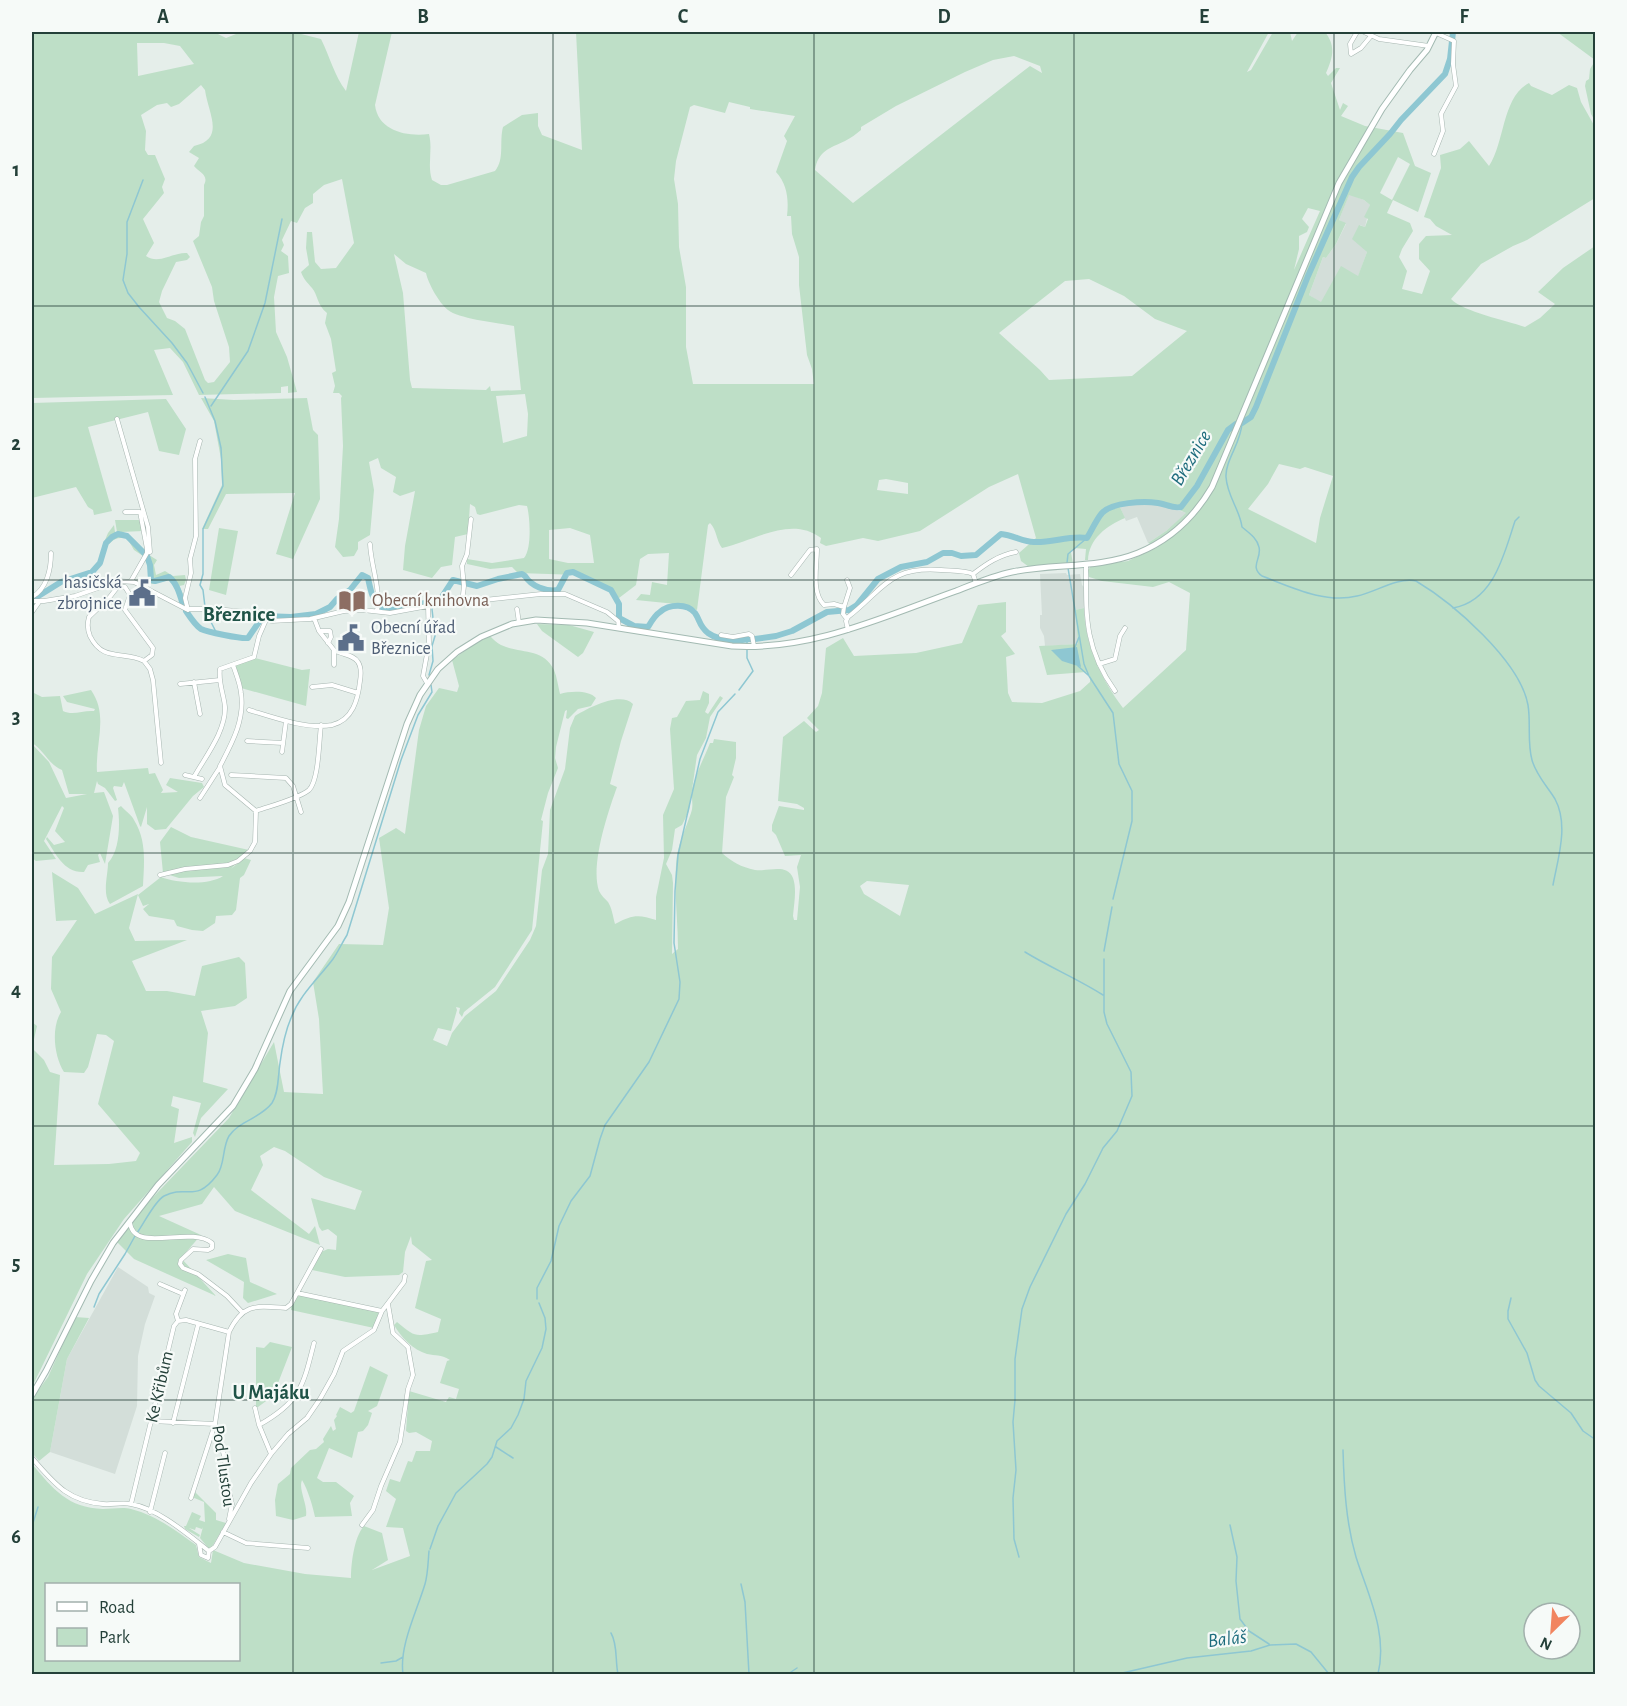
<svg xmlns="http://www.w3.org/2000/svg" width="1627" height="1706" viewBox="0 0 1627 1706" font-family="'Alegreya Sans',sans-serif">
<rect width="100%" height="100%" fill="#e5eeea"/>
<path fill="#d3ded9" d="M1349,194L1364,200L1370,205L1365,227L1360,225L1363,247L1367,252L1358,277L1321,303L1309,295L1323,257L1326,258L1336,244L1346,224L1339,220Z
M1137,503H1153L1187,513L1166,531L1148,543L1137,517L1126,521L1120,507Z
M1066,573L1067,575L1080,574L1082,585L1084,587V608L1075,610L1078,644L1045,646L1044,636L1040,628V615H1042L1040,574Z
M118,1267L148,1287L149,1293L155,1296L145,1324L138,1356L137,1406L115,1474L50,1452L67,1359Z"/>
<path fill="#bedfc7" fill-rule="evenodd" d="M32,32H214L226,38L241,32H293L321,39C330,57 334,75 346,91L359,32H392L375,105C378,131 407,137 429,134C433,150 427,165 432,180L441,185H447L495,171C505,159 499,142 503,127L522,115L538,113V126L542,135L582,150L576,32H1269L1247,72L1251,70L1273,32H1290L1292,41L1298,32H1325C1336,46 1333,57 1326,73L1328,76L1336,68H1340L1331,83L1340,110L1343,103L1348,106L1341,116L1365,126L1403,133L1415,166L1431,173L1418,212L1393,200L1387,213L1410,223L1413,231L1402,249L1399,257L1407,271L1402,289L1422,294L1430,271L1419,259V244L1426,236L1452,235L1436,226L1430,219L1424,217L1441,168L1440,155L1460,149L1469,141L1489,166C1505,142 1502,97 1529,83L1531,86L1552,95L1569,85L1577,88L1581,102L1595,127V198L1527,240L1513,246L1481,264L1451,299C1464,312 1505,320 1525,327L1540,318L1555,304L1538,292L1563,268L1595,246V1674H32V1464C53,1489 68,1508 103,1509C112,1509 123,1507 131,1509C156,1515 176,1531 196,1545L199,1557L211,1563L213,1550L244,1563L305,1574L351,1578C351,1564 354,1537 364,1526L382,1533L388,1560L372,1570L410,1556L403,1528L386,1527L396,1499L386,1491L390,1479L400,1482L408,1461L412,1462L416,1451H430L432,1441L416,1432L409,1433L406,1431L409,1391L446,1402L449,1397L456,1399L459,1389L440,1383L447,1361L450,1360C440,1354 436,1356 427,1354C413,1350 401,1337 394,1325L397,1322C415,1337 415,1337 438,1332L441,1319L415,1308L426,1261L432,1260L412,1244L411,1236L405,1252L403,1272L399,1275L345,1277L312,1270L321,1252L328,1249L336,1250L337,1236L328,1229L322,1231L319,1227L311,1198L355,1210L362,1191L324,1177L285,1151L274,1147L260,1156L263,1165L251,1190L309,1234L315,1226L320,1245L235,1211L214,1187L202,1204L159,1216L201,1235L181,1258L216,1296L134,1259L117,1242L133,1218L229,1118L274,1042L284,1092L323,1094L319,1019L313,982L339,944L383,945L389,908L379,838L396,828L405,834L419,730L426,706L439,688L457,692L459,686L452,660L476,643L490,636C493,639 497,643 501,645C520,654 543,647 554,670C557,677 558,686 560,694C570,691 589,690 596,698L591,706L578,709L568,719L566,718L567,710L565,711L556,747L555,758L558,768L548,793L541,820L543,821L532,930L495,987L464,1012L462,1017L459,1013L460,1008L456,1007L457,1010L451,1031L438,1028L433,1040L447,1046L452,1033L465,1016L496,991L530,940L536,926L542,870L548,854L550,810L565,769L570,728L575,716C588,708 620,691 633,704L621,741L610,784L617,787C608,812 590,865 599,891C601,895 605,899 608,902C612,908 613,917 615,924C632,915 638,914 656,920V897L664,858L663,815L674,789L670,729L672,718L677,717L686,701L700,700L703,691L709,694V703L705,712L708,714L720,696L723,698L710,717L706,738L697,755L689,811L682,825L675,829L672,850L666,864L672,875L673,883L672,954L678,949C678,921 674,893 676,865C677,845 685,831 691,813C694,805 691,797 692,790C695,774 704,759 710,743H713L714,739L736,742V758L732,775L734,777L726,797L722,853C732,862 741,867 755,870C768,872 787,863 793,878C797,889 794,904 793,916L794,920H797L800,887L797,867L801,855L785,856L776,835L772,831V825L779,806L804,810V808L797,804L778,801L783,737L804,721L816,732L819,730L807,718L818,706L822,693L826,648L843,638L854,656L916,653L962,643L978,605L1006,602V632L1001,636L1015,654L1006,657L1008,693L1012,702L1042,703L1080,691L1090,682V676L1086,672L1047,675L1039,646L1078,644L1075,610L1084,608C1085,646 1101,678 1123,708L1186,650L1190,593L1169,582L1153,587L1102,581L1089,577L1088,570L1091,566L1128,561L1158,547L1148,543L1166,531L1186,513C1164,502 1144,502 1120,507L1125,518C1106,526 1089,539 1088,560H1085L1086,549L1074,548L1071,552L1073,564L1029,567L1021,561L1019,553L1036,538L1018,474L989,487L920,531L878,541L863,538L826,546L820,543L821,538C791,515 754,541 722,548C716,540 717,530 710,523L708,525L697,610L676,604L636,600L641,594L650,595L652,582L667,585L669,553L648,554L640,559L636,585L619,598C606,588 591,585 579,575L518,573L512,567L490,569L467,564V559L492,563L524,558C532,549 530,517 527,506L519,505L480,515L477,514L475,507L470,504L468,534L455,537L452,565L441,567L432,578L403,570L405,546L415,491L400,496L393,492L396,477L381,468L378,458L369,462L374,490L370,535L358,542V549L354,556L343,557L335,547L339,519L343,446L341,398L342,396L339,393H333L335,386L332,373L336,371L331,339L325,323L327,313C317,305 318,295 312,288C307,282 304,280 301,272L309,265L306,248L307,232H312L315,262L321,269L336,268L354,243L342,179L324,185L313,194V203L305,208L297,223L291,221L282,240L284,245L281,251L288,256L289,273L278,276L274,297L276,332L287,357L297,392L288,393V386L281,387V393L199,395L183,362L170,348L154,350L173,395L32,398ZM137,43H164L180,46L194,64L138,76ZM1014,56L1040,66L1042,73L1030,66L853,203L815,170C818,151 830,148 845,141C851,138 856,134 861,130V127L896,106L965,72L993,60ZM201,85L205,90C208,113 226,139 194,146L189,152L199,158L194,166C200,173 209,175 204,185V216L201,222L199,236L193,241L212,287L214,301L229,347L230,362L214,382L208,383L205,380L185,329L175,321L167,318L159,302L162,291L176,262L187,260L190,257L187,253C173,252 159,265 146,256L154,243L143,219L164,193L162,187L165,179L155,155H148L145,150L146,131L141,115L157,105L167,103L171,107L179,104ZM729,102L750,107V109L795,116L784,136L787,141L776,172C787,184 789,199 787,216H791L792,234L799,257V285L807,355L812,369L814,384H693L686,347V287L679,247L678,204L674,179L676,161L690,107L694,105L725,113ZM1398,157L1410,164L1392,200L1380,193ZM1349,195L1364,200L1370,205L1364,217L1368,219L1365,227L1359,225L1352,239L1367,252L1358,276L1341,266L1321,302L1309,295L1323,257L1326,258L1336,244L1346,223L1339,220ZM1308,208L1320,211L1294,270L1299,249V236L1307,232L1309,227L1302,219ZM394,254L406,264L426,273C428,283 439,303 448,310C459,319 499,323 514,326L521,390L491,391L490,386L486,390L412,388L410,380L403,293ZM1089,279L1124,296L1155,319L1187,331L1132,376L1049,380L1040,370L999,333L1065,281ZM525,394L528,414L527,436L503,443L496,396ZM1279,464L1300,469L1305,467L1333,476L1320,518L1316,543L1248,509L1268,484ZM886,479L908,483V494L877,490L879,480ZM570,528L590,535L594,563H568L549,559V530ZM867,881L909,885L900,916L864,894L860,886ZM46,1584H238V1660H46ZM1534,1613H1570V1649H1534Z
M1557,32H1593L1595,33V60Z
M1595,61V121L1591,114L1585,86L1586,81L1589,79L1590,69Z
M201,398L234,400L307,398L313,430L318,435L320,499L293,559L276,554L295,493L226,494L208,529H202L222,485L221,459L214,421Z
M166,399L186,429L179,455L159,451L148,412L88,427L112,511L94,515L93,510L88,507L76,487L32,498V403Z
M115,520H140L143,531L121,532C132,535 138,543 145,552L143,556L134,550L127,538C117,537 111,540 106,548L102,547L108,533L114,525L115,532H117Z
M219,528L238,531L226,595L209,590Z
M149,555L157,560L154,565L156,575L165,571L173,576L185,575L186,580L184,585L179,586L183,594L180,597L177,589L169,580L152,584L149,581V567L145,560Z
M537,624L569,625L594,632L583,653L578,657L542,631Z
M255,658L302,670L310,669L306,706L241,688L234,666Z
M91,690C109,716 95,743 97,772L148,768L149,774L155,773L163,790L161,793L178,792L166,785L170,778L202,783L204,787L193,796L166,829L155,830L147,824V807L141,827L140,826L124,782L122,787L114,786L113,788L117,800L115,801L105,788L98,784L97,781L94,793L104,792L113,816L105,864L100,853L98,855L100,862L88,865L84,872C64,873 56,854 46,839L47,837L54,845L65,842L55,831L64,808L62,806L44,841L56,859L36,861L32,858V744L49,762L66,798L87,794H69L62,770C49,765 44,750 32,743V692L42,697L60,696L63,711C73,716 83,710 94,711L95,709L67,702L63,696Z
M121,806C125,811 132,815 134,820C147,841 144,863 143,886L110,904C102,894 108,875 108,863C120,850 120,825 118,808Z
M171,827L191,837L249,850L231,869L244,858L251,860L244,875L240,878L236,910L232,915L216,916L215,923L203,931L192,930L177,926L174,920L149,916L143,909L149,904L143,906L138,895L161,877C177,883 208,886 223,876L179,878L163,873L160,842Z
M52,872L78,888L95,914L138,894L129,928L135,941L187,940L132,961L146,991H167L195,996L202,966L239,957L245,963L247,998L235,1006L201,1011L208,1033L203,1082L228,1089L201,1118L195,1137L193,1133L201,1103L173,1096L171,1106L179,1109L174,1143L192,1137V1142L124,1219L87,1274L32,1387V1022L37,1026L32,1048L44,1060L50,1072L60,1075L54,1165L109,1164L136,1161L140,1153L98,1104L114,1041L106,1035L97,1034L88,1067L84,1073L64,1072C54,1056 51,1028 61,1012L51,989L52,957L77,920L56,921Z
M228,1254L246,1258L250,1282L277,1294L248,1303L243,1298L244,1282L206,1260Z
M299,1295L379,1312L374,1328L291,1310V1305Z
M75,1317L89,1318L67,1359L50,1452L39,1461L32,1453V1399L48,1377Z
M270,1342L292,1347L273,1396L258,1407H256V1347L264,1348Z
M370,1366L388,1375L377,1406L368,1411L372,1413L368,1425L363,1431L358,1432L352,1458L329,1448L317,1478L323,1482H336L354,1496L350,1503L352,1516L315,1517C313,1507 308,1490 302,1480C298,1489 308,1505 306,1516L293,1520L276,1516L275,1500L278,1484L290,1474L291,1468L310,1450L316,1449L324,1442L323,1439L331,1426L333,1431L336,1429L334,1420L337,1416L336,1415L340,1407L351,1413L354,1411Z
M194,1491L216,1513V1520L226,1523L210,1550L200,1538L203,1527L202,1529L196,1527L195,1530L189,1528L200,1535L199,1537L185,1529L184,1526H186L192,1512L201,1516L199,1520L205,1522L204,1502L192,1497Z"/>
<path fill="#8ec7d2" d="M1077,647L1081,667L1062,661L1051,650Z"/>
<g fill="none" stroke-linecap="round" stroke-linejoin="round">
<path stroke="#8ec7d2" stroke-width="1.5" d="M143,180L127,222V254L123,280L128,293L139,307L172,343L187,363L203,393
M211,406L248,351L265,303L282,219
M1242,422C1242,442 1225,460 1226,477C1227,496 1240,510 1242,527C1249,533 1257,538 1259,547C1262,559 1249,566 1262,576C1291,587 1325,604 1357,596C1376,592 1397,577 1416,581C1453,603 1520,661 1528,705C1531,723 1527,742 1532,760C1536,775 1547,786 1555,799C1569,825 1558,858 1553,885
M1067,563L1068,554L1087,538
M1068,568L1084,664L1089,676L1113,713L1119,764L1132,791V821L1113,899
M432,601V603
M205,607L203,590L200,585L203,574V529L223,486L221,448L215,421L205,397
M1453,608C1494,601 1504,554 1515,521L1519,517
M206,612L216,632
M1075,647L1079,637
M1078,666L1088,675
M429,675L433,661L432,646L435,636L432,609
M739,690L753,671L747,658V640
M1104,951L1112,907
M1025,952C1051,968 1078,979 1103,995
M137,1233C145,1222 154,1202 164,1196C187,1184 195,1204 217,1175C225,1165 222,1148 229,1136C239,1121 261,1118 272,1103C279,1092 278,1075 280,1063C282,1048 285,1032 291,1018C300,994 318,979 333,959C338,952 342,943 347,935L401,760L418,715L432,692L431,685
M1511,1298L1508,1311V1319L1527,1353L1535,1380L1539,1386L1571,1413L1583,1431L1596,1440
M537,1299V1288L551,1261L559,1226L571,1201L590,1176L600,1139L605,1125L649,1062L679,999L680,982L674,943L675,891L678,855L700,759L718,712L735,694
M94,1307L99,1294L125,1254L135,1236
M496,1447L513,1458
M1343,1450C1344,1486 1346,1523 1356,1557C1368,1595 1388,1633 1378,1674
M1230,1525L1237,1557L1236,1581L1240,1619L1249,1631L1269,1644
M32,1526L38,1507
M430,1549L438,1526L456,1493L487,1464L492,1457L497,1441L511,1428L518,1415L524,1399L526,1381L542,1348L546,1329L545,1318L539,1303
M1019,1557L1014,1539L1013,1498L1016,1470L1013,1422L1015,1400V1359L1022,1309L1030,1287L1066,1214L1085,1184L1103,1148L1117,1131L1132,1096L1131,1072L1107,1024L1104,1012V959
M741,1584L745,1602L749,1674
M611,1633C618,1645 615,1661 618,1674
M381,1663L396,1661L403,1657
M65,1674H66
M403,1674C399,1646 417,1611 425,1584C428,1574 428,1562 429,1551
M788,1674L797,1668
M1118,1674L1187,1658L1251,1651L1270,1645L1296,1644L1311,1652L1329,1674"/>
<path stroke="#8ec7d2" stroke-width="6" d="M1242,423L1251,417L1256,407L1308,276L1352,177L1359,167L1390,134L1401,120L1445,74L1450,59L1453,32
M32,600L61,582L92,572L100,563L106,543L112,537L118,534L127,536L147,556L150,565L151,580L155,581L169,577C177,583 180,595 183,605
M186,611C190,617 195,625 201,629C207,632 241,639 248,638L263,616L291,617L316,614L330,607L337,599L350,590L362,575L368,578C371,592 373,608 390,610L440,600L453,580L477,586L498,579L522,574L525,576C531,586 546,592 558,590L567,573L573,572L611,590L619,604V618L634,626L648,627C651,622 655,615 660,612C669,604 687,603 695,613C700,620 699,626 708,633C719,641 737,641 750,639
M755,639L776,636L792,631L827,612L849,610L857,605L878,579L901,567L927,562L943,553H952L961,556L976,555L1001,534C1013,535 1023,542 1034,542C1052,543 1070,535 1087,538C1092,530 1096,520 1102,513C1112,502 1144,501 1158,503C1166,504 1173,509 1181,507L1197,486L1228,430L1236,424"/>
<defs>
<path id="street" d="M1357,32L1350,44L1351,54L1361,48L1371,36
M1364,32L1379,39L1429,46
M1434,154L1443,131L1441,114L1456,86L1453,64L1454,41L1436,33
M117,419L148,527L150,552H147
M125,512H140L147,549V553L131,581
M370,544C371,567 381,588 377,611
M1086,565C1086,615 1084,648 1115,691
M791,575L810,550L817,549C817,567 811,592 824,605L834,604L844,607L843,614L847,619
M976,583L973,574C986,564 999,555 1016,552
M119,585L109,598L89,617C87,624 87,629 90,636C103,663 124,650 144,661
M119,586L125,587L130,595L125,610L153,648L152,655L144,661L150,669L153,680L161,763
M32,597C47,589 51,569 51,553
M32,601H44L75,596L118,581L134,582L186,609H215L247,612L271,621L310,619L344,611L363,610L390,613L428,606L429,643L423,676L427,683
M462,603L464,586L462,566L467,554L471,519
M428,606L541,594H565L607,612L618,621L619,628
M844,607L850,588L847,580
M517,609L519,623
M188,610L185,598L191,573L190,559L196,536L195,459L200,441
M32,612L39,602
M314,618L319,631L334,650V665
M848,630L846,621L848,617C884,589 889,566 941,570C951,571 964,570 973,574
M320,631H330L331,637L328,643
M721,635L733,637L749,634L752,636L754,646
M1099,664L1115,659L1120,636L1125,628
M194,682L200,714
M180,684L220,680
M312,687L332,685L358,693
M249,710C272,717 308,730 332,725C353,720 358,699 360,681C361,675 362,668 358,662C353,654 342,655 334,650
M247,741L283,743
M282,752L286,721
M185,775L202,779
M231,775L286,778L293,786L301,812
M194,777C205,757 226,731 225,707C224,695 218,682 220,669L254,657L259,636L266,620
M200,798L220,767
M256,811C270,806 298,799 309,790C319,780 319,740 321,725
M160,875L185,869L228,865L238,861L250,851L255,842L256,811L225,785L220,766C232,743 245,720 241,693C240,683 236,674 233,665
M130,1223C134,1254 190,1225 212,1243V1248L208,1250L193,1249L181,1260L180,1264L183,1268L198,1274L227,1296L242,1312
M160,1284L183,1294
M297,1293L321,1249
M178,1321L176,1314L185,1290
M255,1408L259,1425
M151,1421L215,1424L191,1498
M173,1423L198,1325
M271,1454L259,1425C300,1402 303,1387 314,1343
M32,1458C54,1483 67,1501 103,1504C112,1505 122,1502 131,1504C159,1509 187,1534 209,1551
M131,1504L174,1326L178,1321L186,1320L229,1332
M150,1512L165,1453
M229,1519L232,1504L226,1478L225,1459L215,1424L229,1332C243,1303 256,1306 286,1308L291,1304L297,1293L382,1311
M362,1525L373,1510L381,1486L400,1442L408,1389L413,1375L408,1347L393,1333L388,1304
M223,1532L246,1543L308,1548
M199,1544L201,1555L208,1558L209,1551L215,1547L251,1483L271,1454L288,1434L307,1418L320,1399L334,1374L343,1351L374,1330L382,1311L404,1282L405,1276"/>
<path id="secondary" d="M32,1395L46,1371L91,1281L113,1243L158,1185L233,1106L255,1069L290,991L338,926L349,902L407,724L420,695L438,669L457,652L481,637L512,624L536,620L587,623L732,646C811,651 883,617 956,591C974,584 993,576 1012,572C1054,563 1098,569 1138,553C1170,540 1195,516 1212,487L1339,183L1382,109L1410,70L1427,50L1436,32"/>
</defs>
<use href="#street" stroke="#a7b6b1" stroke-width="5"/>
<use href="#secondary" stroke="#a3bab2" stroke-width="7"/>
<use href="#street" stroke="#fff" stroke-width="4"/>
<use href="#secondary" stroke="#fff" stroke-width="5"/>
</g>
<path fill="none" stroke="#244039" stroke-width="1.5" stroke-opacity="0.55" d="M293,32V1674M553,32V1674M814,32V1674M1074,32V1674M1334,32V1674M32,306H1596M32,580H1596M32,853H1596M32,1126H1596M32,1400H1596"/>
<defs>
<symbol id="civic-bare" viewBox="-9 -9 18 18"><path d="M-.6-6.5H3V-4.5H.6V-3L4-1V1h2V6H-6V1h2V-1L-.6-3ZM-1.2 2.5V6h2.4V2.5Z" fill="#5c6f8a" stroke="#f6faf8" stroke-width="2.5" paint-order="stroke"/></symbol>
<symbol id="library-bare" viewBox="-9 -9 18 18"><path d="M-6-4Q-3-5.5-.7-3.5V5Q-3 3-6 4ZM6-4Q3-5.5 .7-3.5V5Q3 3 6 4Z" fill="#8d6e63" stroke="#f6faf8" stroke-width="2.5" paint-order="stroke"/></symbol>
</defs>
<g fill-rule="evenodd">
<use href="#civic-bare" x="123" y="574" width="38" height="38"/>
<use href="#library-bare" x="333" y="582" width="38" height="38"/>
<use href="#civic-bare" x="332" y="619" width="38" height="38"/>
</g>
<g text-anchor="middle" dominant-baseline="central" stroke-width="4.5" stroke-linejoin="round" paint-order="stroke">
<g font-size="18" fill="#4e5e75" stroke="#f6faf8" text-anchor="end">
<text x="122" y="583">hasičská<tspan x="122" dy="21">zbrojnice</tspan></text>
<text x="371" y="628" text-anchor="start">Obecní úřad<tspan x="371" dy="21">Březnice</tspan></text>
</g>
<g font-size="18" fill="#785e54" stroke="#f6faf8" text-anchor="start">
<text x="372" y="601">Obecní knihovna</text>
</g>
<g font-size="18" fill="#244039" stroke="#f6faf8">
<text transform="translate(160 1387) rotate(-77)">Ke Křibům</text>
<text transform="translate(223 1466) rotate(82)">Pod Tlustou</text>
</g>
<g font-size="20" font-style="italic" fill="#1d6c7d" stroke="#f6faf8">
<text transform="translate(1191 458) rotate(-59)">Březnice</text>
<text transform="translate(1227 1639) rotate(-7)">Baláš</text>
</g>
<g font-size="20" font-weight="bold" fill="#1f5347" stroke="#f6faf8">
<text x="271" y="1393">U Majáku</text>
</g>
<g font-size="21" font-weight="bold" fill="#1f5347" stroke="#f6faf8">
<text x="239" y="614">Březnice</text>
</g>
</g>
<rect width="1627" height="1706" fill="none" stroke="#f6faf8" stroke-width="66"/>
<rect x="45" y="1583" width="195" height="78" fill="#f6faf8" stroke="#a2b0ac" stroke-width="1.5"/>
<rect x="57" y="1602" width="30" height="9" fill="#ffffff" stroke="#a2b0ac" stroke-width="1.5"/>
<text x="99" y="1613" font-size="18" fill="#244039">Road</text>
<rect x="57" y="1628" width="30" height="18" fill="#bedfc7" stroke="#a2b0ac" stroke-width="1.5"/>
<text x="99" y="1643" font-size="18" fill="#244039">Park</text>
<g transform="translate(1552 1631) rotate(205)"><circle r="28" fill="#f6faf8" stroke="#a2b0ac" stroke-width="1.5"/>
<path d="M0-4.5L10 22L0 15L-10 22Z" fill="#f18560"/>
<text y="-9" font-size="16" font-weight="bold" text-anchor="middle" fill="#244039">N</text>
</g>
<rect x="33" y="33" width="1561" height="1640" fill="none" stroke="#244039" stroke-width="2"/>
<g font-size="20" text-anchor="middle" font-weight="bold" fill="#244039">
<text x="163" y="23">A</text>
<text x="423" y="23">B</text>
<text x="683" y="23">C</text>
<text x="944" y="23">D</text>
<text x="1204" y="23">E</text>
<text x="1464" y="23">F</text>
<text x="16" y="176">1</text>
<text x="16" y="450">2</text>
<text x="16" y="723">3</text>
<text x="16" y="996">4</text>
<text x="16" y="1270">5</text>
<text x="16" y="1543">6</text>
</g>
</svg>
